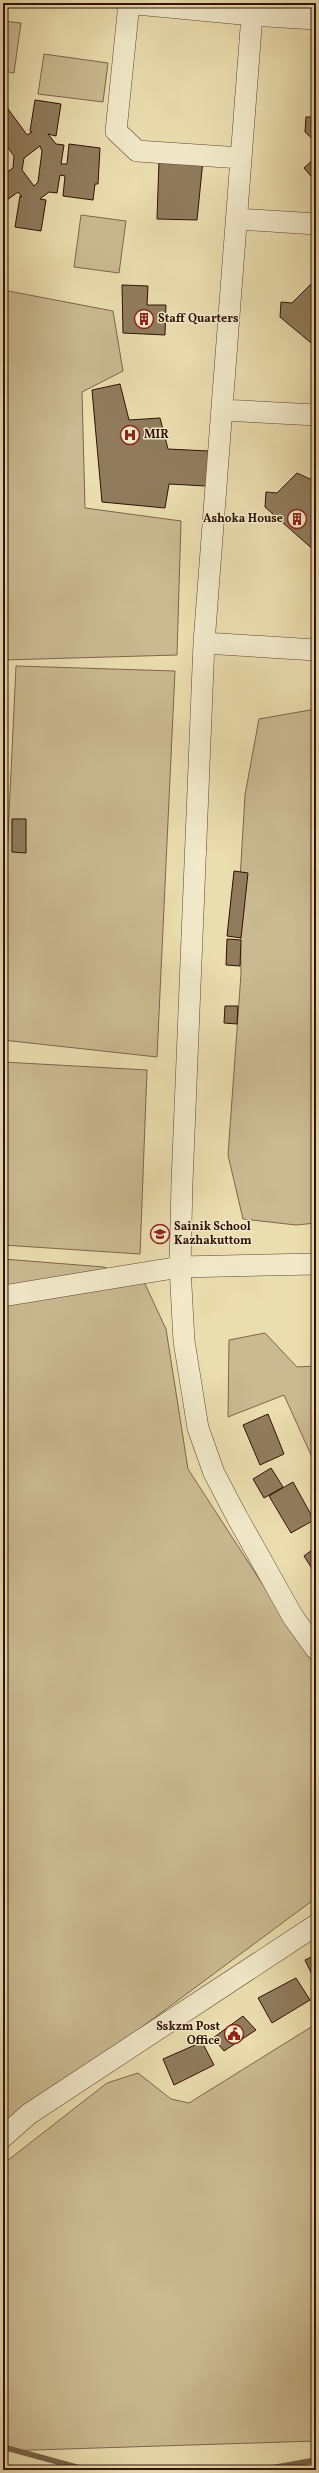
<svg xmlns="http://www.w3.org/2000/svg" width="319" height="2473" viewBox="0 0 319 2473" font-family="Vollkorn,serif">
<rect width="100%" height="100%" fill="#eaddae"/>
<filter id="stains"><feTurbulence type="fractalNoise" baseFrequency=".005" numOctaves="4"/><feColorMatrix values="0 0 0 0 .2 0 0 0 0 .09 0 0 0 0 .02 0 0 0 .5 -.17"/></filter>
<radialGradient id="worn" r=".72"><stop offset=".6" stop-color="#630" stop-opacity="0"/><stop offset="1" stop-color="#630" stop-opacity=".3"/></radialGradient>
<path fill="#caba91" stroke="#7c664b" d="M3,21L21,23L14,73L3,71Z
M44,54L108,63L103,102L38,94Z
M81,215L126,221L119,273L74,267Z
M3,290L113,311L123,371L82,392L85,508L181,521L177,655L3,660Z
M16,666L175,671L157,1057L3,1040V942Z
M316,709V1223L296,1225L243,1219L228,1155L241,974L240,880L245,795L259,719Z
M3,1062L147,1070L140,1254L3,1245Z
M3,1259L104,1267L145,1284L166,1329L188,1469L316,1667V1898L3,2130Z
M265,1333L297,1367L316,1366V1466L284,1395L228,1417L229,1340Z
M316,2024V2441L3,2451V2164L107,2083L138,2073L171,2099L189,2103Z"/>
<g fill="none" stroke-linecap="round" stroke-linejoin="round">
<path stroke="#796248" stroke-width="5.5" d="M3,2447L80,2468H271L316,2460"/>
</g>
<path fill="#907c5d" stroke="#2f1205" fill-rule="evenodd" d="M35,100L61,104L56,136L48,134L56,144L64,145L61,164H67L69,144L100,148L98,184H95L93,200L63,196L65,176L60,175L57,193L49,192L40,199L46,200L41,231L15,227L20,196L22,197L18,192L3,203V175L13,168L14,156L3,141V102L27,135L32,132L30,131ZM40,146L42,151L38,182L34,186L22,170L24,158Z
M306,117H316V142L305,132Z
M316,157V182L304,168Z
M159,160H203L197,220L157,219Z
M313,282L316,284V347L280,317L281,302L292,303Z
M122,285L148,286L147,305H166L165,335L123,333Z
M120,384L129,420L160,418L168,449L209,451L206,486L169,484L165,508L102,502L92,390Z
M297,473L310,479L316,475V552L265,507L266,492L277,493Z
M12,819H26V853L12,852Z
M234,871L248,873L241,938L227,936Z
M227,939L241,940L240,966L226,965Z
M225,1006H238L237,1024L224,1023Z
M268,1414L284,1454L260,1465L243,1425Z
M271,1468L283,1487L264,1498L253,1479Z
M293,1482L314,1520L291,1533L269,1496Z
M316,1547V1575L304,1556Z
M316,1955V1983L305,1960Z
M296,1978L310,2000L272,2023L258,1998Z
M243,2016L256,2030L224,2051L213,2038Z
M202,2042L214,2065L174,2085L163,2059Z"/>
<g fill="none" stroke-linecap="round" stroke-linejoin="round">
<defs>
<path id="minor" d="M126,3L252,15L316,19
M129,3L116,131L137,151L241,158
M252,15L204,643L316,650
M237,219L316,224
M222,410L316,415
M204,643L182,1182L180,1267L184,1341L198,1428L214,1473L237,1517L293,1617L316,1649
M3,1296L180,1267L316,1264
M3,2137L29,2114L316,1925"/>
</defs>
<use href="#minor" stroke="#5e452f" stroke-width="22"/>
<use href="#minor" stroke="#f1e9ca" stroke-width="21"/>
</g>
<defs>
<symbol id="building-ring" viewBox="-11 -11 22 22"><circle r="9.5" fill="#f1e9ca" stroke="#8f2418" stroke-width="1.5"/><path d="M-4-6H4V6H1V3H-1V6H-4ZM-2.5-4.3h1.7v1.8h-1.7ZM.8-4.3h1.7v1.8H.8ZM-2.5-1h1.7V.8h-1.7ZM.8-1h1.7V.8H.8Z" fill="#8f2418"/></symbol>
<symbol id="hospital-ring" viewBox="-11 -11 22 22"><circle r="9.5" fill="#f1e9ca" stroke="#8f2418" stroke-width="1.5"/><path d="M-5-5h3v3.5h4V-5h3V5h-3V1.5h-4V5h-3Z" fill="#8f2418"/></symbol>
<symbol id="school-ring" viewBox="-11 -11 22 22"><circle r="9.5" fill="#f1e9ca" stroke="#8f2418" stroke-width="1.5"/><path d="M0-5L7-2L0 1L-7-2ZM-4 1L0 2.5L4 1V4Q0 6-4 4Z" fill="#8f2418"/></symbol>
<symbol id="civic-ring" viewBox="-11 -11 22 22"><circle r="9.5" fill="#f1e9ca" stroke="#8f2418" stroke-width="1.5"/><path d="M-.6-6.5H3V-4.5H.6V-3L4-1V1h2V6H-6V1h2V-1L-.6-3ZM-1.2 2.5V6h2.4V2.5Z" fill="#8f2418"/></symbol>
</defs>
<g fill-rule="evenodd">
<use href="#building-ring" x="133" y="308" width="22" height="22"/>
<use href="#hospital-ring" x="119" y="424" width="22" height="22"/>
<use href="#building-ring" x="286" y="508" width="22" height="22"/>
<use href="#school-ring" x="149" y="1223" width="22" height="22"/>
<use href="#civic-ring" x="223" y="2023" width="22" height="22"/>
</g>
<g text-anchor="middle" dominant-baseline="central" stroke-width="3" stroke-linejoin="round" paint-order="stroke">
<g font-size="12" font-weight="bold" fill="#2f1205" stroke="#f1e9ca" text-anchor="start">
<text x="158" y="319">Staff Quarters</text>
<text x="144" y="435">MIR</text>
<text x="283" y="519" text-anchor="end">Ashoka House</text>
<text x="174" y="1227">Sainik School<tspan x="174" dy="14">Kazhakuttom</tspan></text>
<text x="220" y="2027" text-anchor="end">Sskzm Post<tspan x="220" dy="14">Office</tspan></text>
</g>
</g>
<rect width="319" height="2473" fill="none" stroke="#eaddae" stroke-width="16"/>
<rect x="4" y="4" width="311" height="2465" fill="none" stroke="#2f1205" stroke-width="2"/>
<rect x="8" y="8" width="303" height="2457" fill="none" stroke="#2f1205"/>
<rect width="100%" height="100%" filter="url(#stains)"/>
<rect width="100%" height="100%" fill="url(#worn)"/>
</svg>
